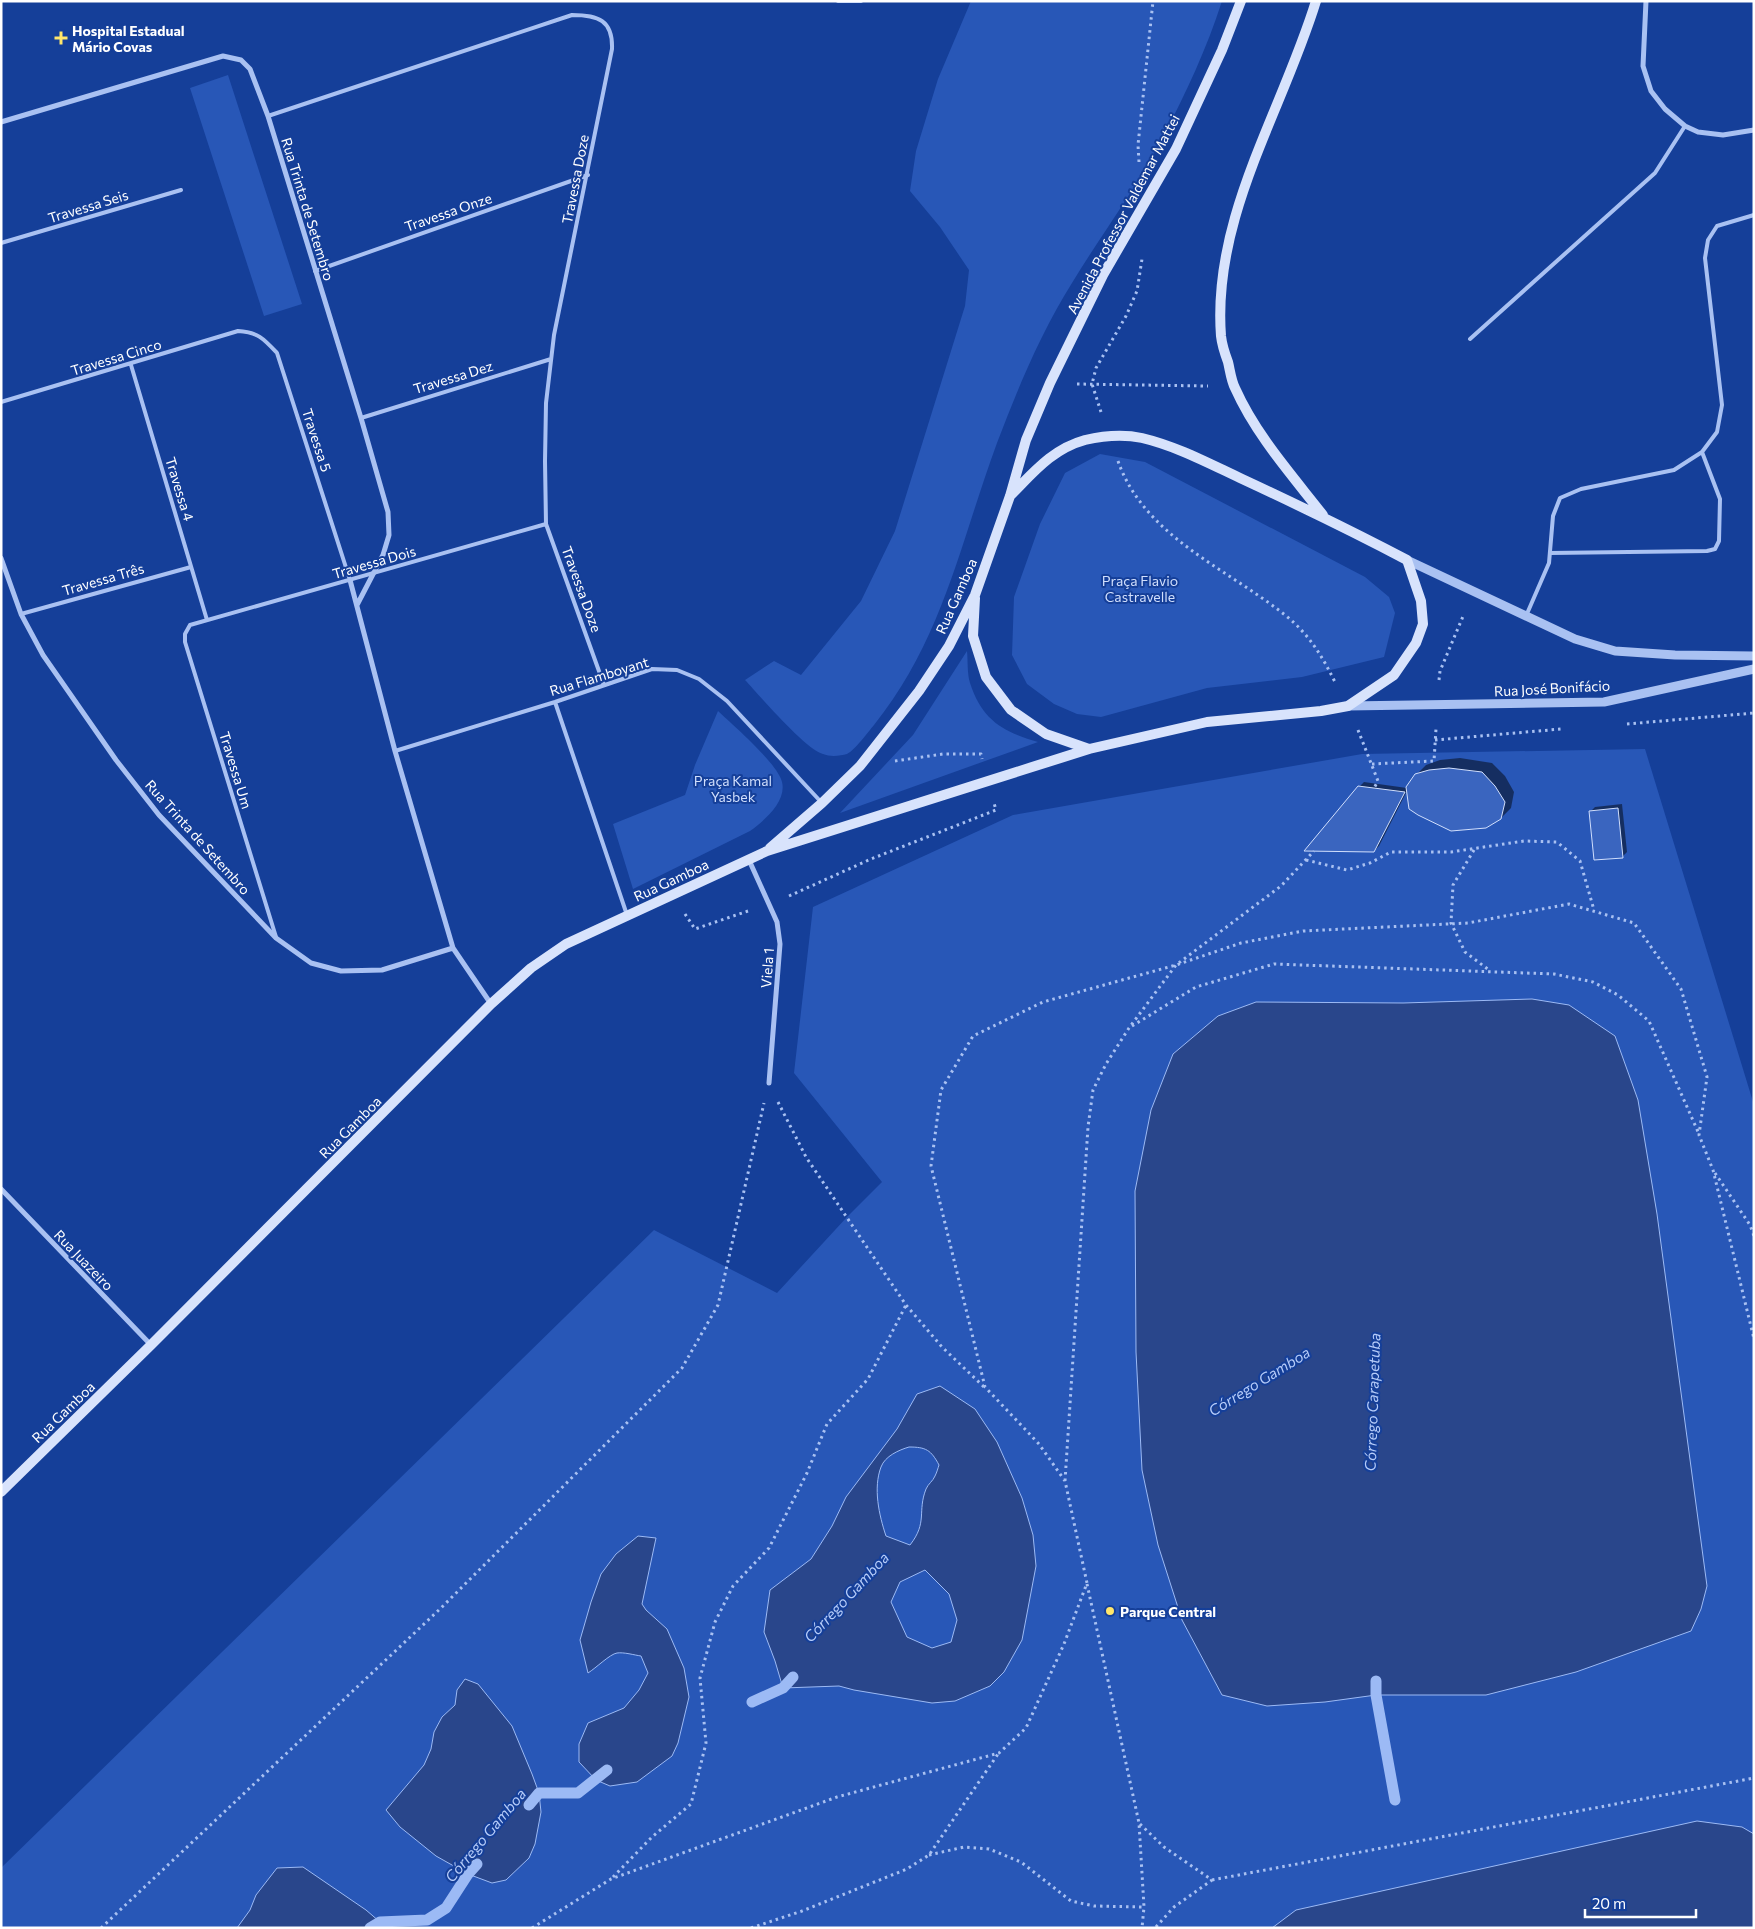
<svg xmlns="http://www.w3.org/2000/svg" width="1755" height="1929" viewBox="0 0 1755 1929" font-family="Commissioner,sans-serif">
<rect width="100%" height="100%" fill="#153f99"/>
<path fill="#2857b7" d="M971,1H1222C1207,48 1186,93 1163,137C1138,186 1101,235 1072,283C1041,332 1018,388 997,443C960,543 943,639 874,725C868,732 855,750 847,754C840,756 830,757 823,754C805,749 760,696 745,680L774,661L801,675L861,601L895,531L965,306L969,270L940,227L910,191L916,151L938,79Z
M228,75L302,304L264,316L190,88Z
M1100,454L1145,462L1365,577L1389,597L1395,613L1384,657L1302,677L1207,688L1101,717L1077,714L1054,704L1027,684L1012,655L1014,597L1040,524L1065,473Z
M967,651C968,661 967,673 970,683C982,720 1003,732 1038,742L840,813L913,735Z
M718,711C733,725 778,764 782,782C787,801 764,821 750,831L633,889L613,824L685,795L695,765Z
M1645,749L1754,1105V1928H1V1868L654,1230L777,1293L847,1217L882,1182L794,1073L813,907L1013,815L1362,754Z"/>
<path fill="#29468b" stroke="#9cbaf5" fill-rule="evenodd" d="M1532,999L1569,1005L1615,1036L1638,1100L1657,1214L1707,1586L1701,1609L1691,1631L1576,1672L1486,1695H1376L1325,1702L1267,1706L1222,1695L1182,1620L1158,1545L1142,1470L1136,1352L1135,1191L1151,1110L1173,1054L1218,1016L1256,1002L1403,1003Z
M940,1386L975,1409L997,1442L1022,1498L1033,1535L1036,1566L1022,1640L1004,1672L990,1686L955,1701L932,1703L854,1690L839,1686L783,1688L775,1661L764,1632L770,1590L811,1559L832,1526L846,1497L897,1429L917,1394ZM909,1447C926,1447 931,1450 939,1465C938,1468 937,1472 935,1476C933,1481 928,1484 926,1489C917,1512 928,1522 910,1545L886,1536C879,1515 873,1488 881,1467C885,1456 899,1450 909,1447ZM925,1570L949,1594L957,1620L951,1642L932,1648L907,1637L891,1602L900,1582Z
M638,1536L656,1538L642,1604L646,1610L667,1629L684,1668L689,1697L678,1743L672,1756L637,1782L610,1786L596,1780L579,1762V1744L588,1723L624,1708L639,1690L648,1673L641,1656C634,1655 624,1652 617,1653C610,1654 596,1668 588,1673L580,1640L591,1602L601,1574L616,1554Z
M465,1679L478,1684L512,1726L532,1774L539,1793L541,1812L535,1844L529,1858L506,1880L492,1883L468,1874L436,1856L400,1827L386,1810L424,1765L431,1749L434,1732L442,1717L455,1705L457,1690Z
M1697,1821L1742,1827L1754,1834V1928H1272L1296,1910Z
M303,1867L366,1910L380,1922L378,1928H237L250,1910L256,1895L277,1868Z"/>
<path fill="#0007" d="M1460,758L1492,763L1505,776L1514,792L1511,808L1501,818L1408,789L1379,846L1374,851L1359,787L1364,782L1407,788L1416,775L1426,765L1440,760Z
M1622,804L1627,852L1622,857L1590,812L1595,807Z"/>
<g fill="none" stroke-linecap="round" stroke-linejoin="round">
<path stroke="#9cbaf5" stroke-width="11" d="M1376,1681V1695L1395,1800
M752,1702L783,1688L793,1677
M529,1805L539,1793H578L607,1770
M370,1928L380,1922L427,1920L446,1908L468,1874L477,1864"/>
</g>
<path fill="#3a65bf" stroke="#d1dffd" d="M1449,768L1482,772L1495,786L1505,802L1501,819L1486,828L1451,831L1418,815L1409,809L1406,787L1415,774L1429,770Z
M1358,786L1405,792L1374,852L1304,851Z
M1618,808L1623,858L1594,860L1589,811Z"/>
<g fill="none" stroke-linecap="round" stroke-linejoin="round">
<path stroke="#a9c1f2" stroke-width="3" stroke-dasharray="2.5 4" stroke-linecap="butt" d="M1139,162L1138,145L1153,1
M1077,384L1208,386
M1101,412L1092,384L1096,368L1126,316L1137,291L1142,259
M1118,461C1144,536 1226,568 1285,615C1310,635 1322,656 1336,684
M1439,680L1440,671L1464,614
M1627,724L1754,713
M1358,730L1378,781L1374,788
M1435,740L1561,729
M895,761L943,754H981L982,759
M1372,764L1434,761L1436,729
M1474,850L1453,885L1451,923L1465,952L1489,970
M1306,860L1347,870L1370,863L1391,852H1451L1524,841L1557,842L1580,861L1594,910
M789,896L871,859L996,810L994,803
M685,914L695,929L748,911
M1132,1026L1196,987L1274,964L1554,974L1593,982L1618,995L1649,1021L1699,1134
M778,1102L806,1157L906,1305L942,1347L984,1387
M1715,1173L1750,1225L1754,1236
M1065,1481L1088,1127L1093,1090L1106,1064L1129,1028L1176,965L1281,886L1314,851
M1087,1584L1139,1823L1144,1907L1142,1928
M1140,1824L1164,1847L1212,1880L1174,1907L1155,1928
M929,1855L964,1847L989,1849L1021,1862L1071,1901L1094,1906L1144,1907
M613,1877L652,1837L691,1804L706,1743L700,1678L715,1622L733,1586L769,1548L807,1473L827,1424L868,1379L906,1305
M1212,1880L1754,1778
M101,1928L441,1608L682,1368L718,1305L764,1103
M532,1928L611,1879L837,1797L999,1753L1026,1728L1064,1644L1087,1583L1065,1481L1039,1444L985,1387L931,1166L941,1090L973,1036L1043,1002L1176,965L1241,943L1303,931L1468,923L1569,904L1634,923L1681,989L1707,1077L1699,1135L1713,1170L1754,1339
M751,1928L802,1911L907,1869L929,1855L998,1754"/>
<path stroke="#a9c1f2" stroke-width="4" d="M838,1H861
M268,116L572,15C598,15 613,20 612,49L554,335L546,403L545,461L546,524L604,685
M1,243L181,190
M315,271L588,175
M1470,339L1655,173L1685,126
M131,365L207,620
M1,402L238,331C258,332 264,339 277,353L350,580
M361,418L551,359
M1550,553L1707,551L1715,549L1719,541L1720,499L1702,452
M21,614L191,567
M1526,616L1549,563L1553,516L1560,498L1581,489L1674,470L1702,452L1717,432L1722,405L1705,258L1708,240L1717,226L1754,215
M555,702L627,915
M395,751L555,702L652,669L677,670L699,679L727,701L822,803
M276,937L185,642V634L190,625L546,524"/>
<path stroke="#a9c1f2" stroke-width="5" d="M1646,1L1643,66L1651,91L1665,109L1685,126L1698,132L1723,135L1754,130
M1,122L223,56L241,60L250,69L268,116L361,418L388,512L389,535L383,555L357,605
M1,558L21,614L43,655L116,760L159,815L276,938L311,963L341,971L382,970L453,948L491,1004
M350,580L395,751L453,948
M749,860L777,922L780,944L769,1083
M1,1189L151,1345"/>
<path stroke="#a9c1f2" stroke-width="9" d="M1407,560L1575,639L1615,651L1675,655L1754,656
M1348,706L1604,702L1754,669"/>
<path stroke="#d8e3fc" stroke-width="10" d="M1316,1C1282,112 1212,217 1221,336C1222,345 1225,354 1228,362C1230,370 1231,380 1235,388C1256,435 1291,474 1323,515
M975,598L973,636L986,677L1011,710L1046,734L1089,749
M770,848L822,803L860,766L919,691L949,646L975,595L1010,496L1026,440L1050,383L1103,275L1176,149L1222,50L1241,1
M1,1492L151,1345L491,1004L531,968L566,944L767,851L1089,749L1207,722L1321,711L1348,706L1394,675L1416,643L1423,624L1421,601L1407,560C1352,531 1296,504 1240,478C1208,463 1176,446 1142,438C1124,434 1102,436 1085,440C1052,449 1033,473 1010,496"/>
</g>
<g fill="#ffe66b" stroke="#153f99" stroke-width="2">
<path d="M58.5 30.5h5v5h5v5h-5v5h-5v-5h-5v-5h5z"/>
<circle cx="1110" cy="1611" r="5"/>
</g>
<g text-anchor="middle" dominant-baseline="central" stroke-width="4" stroke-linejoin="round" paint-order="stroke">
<g font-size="14" font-weight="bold" fill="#fff" stroke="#153f99" text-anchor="start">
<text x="72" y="30">Hospital Estadual<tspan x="72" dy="16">Mário Covas</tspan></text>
<text x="1120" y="1611">Parque Central</text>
</g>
<g font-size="14" fill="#fff" stroke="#153f99">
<text transform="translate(575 179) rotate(-79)">Travessa Doze</text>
<text transform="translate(88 206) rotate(-17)">Travessa Seis</text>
<text transform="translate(308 209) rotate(73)">Rua Trinta de Setembro</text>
<text transform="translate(448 212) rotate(-19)">Travessa Onze</text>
<text transform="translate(1123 214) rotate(-62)">Avenida Professor Valdemar Mattei</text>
<text transform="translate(116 357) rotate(-17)">Travessa Cinco</text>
<text transform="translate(453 377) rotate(-17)">Travessa Dez</text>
<text transform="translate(317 440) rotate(72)">Travessa 5</text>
<text transform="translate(180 489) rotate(73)">Travessa 4</text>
<text transform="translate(374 562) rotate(-16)">Travessa Dois</text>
<text transform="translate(103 579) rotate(-16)">Travessa Três</text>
<text transform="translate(582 589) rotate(70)">Travessa Doze</text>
<text transform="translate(956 596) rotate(-66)">Rua Gamboa</text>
<text transform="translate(599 676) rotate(-17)">Rua Flamboyant</text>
<text transform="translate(1552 688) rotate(-3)">Rua José Bonifácio</text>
<text transform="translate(236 770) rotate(73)">Travessa Um</text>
<text transform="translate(198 837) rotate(48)">Rua Trinta de Setembro</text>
<text transform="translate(671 880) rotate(-25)">Rua Gamboa</text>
<text transform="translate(767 968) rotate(-86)">Viela 1</text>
<text transform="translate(350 1127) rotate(-45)">Rua Gamboa</text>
<text transform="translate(84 1260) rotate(46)">Rua Juazeiro</text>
<text transform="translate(63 1412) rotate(-44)">Rua Gamboa</text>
</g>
<g font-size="14" fill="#d1dffd" stroke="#153f99">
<text x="1140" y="580">Praça Flavio<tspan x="1140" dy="16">Castravelle</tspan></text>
<text x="733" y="780">Praça Kamal<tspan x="733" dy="16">Yasbek</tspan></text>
</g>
<g font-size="15" font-style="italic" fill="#b6ccf9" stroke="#153f99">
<text transform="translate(1259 1381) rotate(-32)">Córrego Gamboa</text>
<text transform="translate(1372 1402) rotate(-88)">Córrego Carapetuba</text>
<text transform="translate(846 1597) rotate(-47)">Córrego Gamboa</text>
<text transform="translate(485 1835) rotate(-50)">Córrego Gamboa</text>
</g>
</g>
<rect width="1755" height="1929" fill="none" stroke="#ffffff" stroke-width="5"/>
<path d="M1585 1909v8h111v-8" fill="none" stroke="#ffffff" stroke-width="2.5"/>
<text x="1592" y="1909" font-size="15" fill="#ffffff" stroke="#153f99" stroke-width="4" paint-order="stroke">20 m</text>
</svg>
